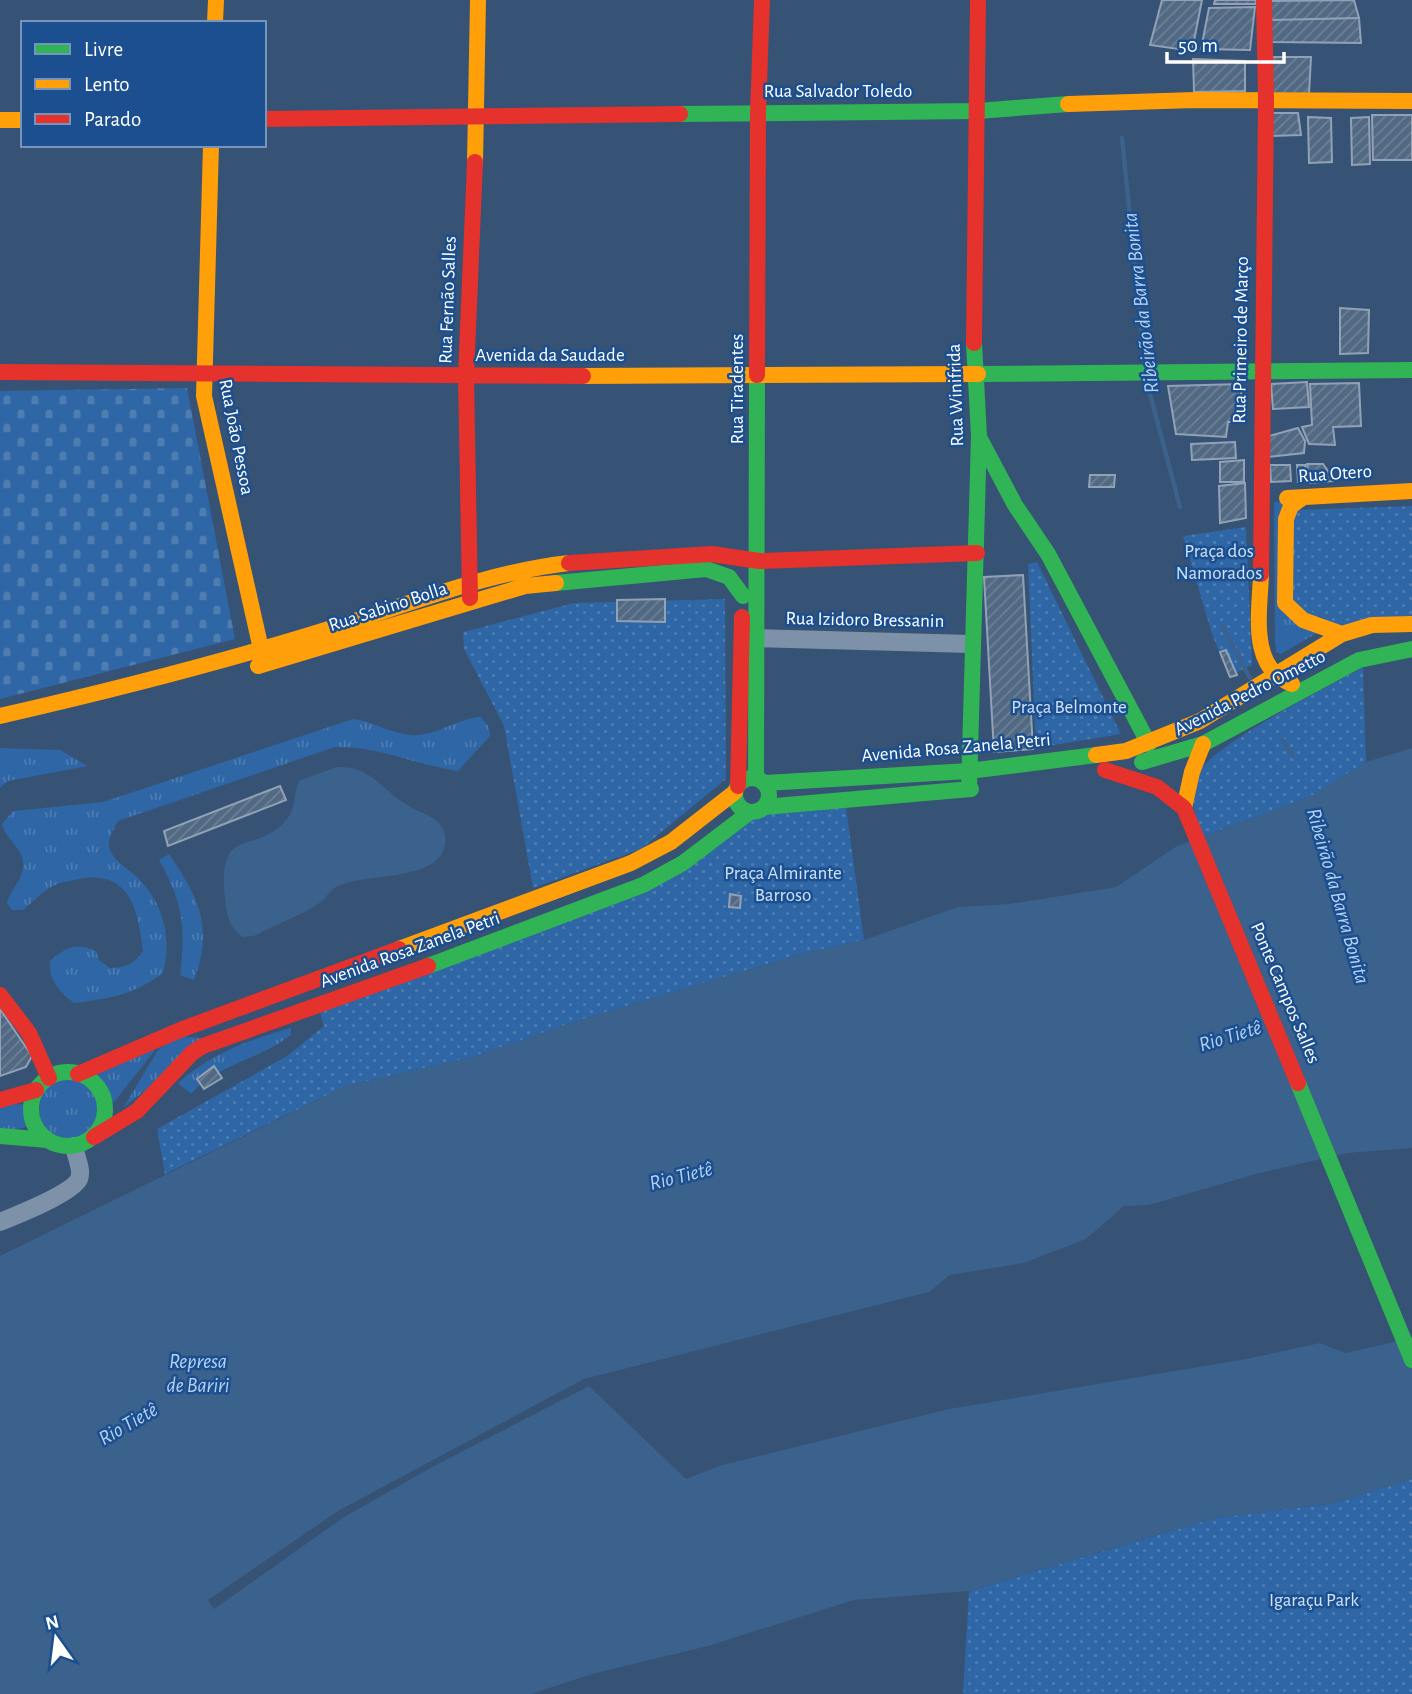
<svg xmlns="http://www.w3.org/2000/svg" width="1412" height="1694" viewBox="0 0 1412 1694" font-family="'Alegreya Sans',sans-serif">
<defs>
<pattern id="grass-tufts" width="24" height="20" patternUnits="userSpaceOnUse" patternTransform="scale(1.75)"><rect width="24" height="20" fill="#2f66a5"/><path d="M3 7l-1-3M5 7V3M7 7l1-3M15 17l-1-3M17 17v-4M19 17l1-3" fill="none" stroke="#4e7db2"/></pattern>
<pattern id="cemetery-stones" width="16" height="16" patternUnits="userSpaceOnUse" patternTransform="scale(1.75)"><rect width="16" height="16" fill="#2f66a5"/><path d="M2 7V4a2 2 0 0 1 4 0v3zM10 15v-3a2 2 0 0 1 4 0v3z" fill="#4e7db2"/></pattern>
<pattern id="park-dots" width="8" height="8" patternUnits="userSpaceOnUse" patternTransform="scale(1.75)"><rect width="8" height="8" fill="#2f66a5"/><path d="M2 2h.1M6 6h.1" fill="none" stroke="#4e7db2" stroke-width="1.8" stroke-linecap="round"/></pattern>
<pattern id="building-hatch" width="6" height="6" patternUnits="userSpaceOnUse" patternTransform="scale(1.75)"><rect width="6" height="6" fill="#526984"/><path d="M-1 1l2-2M0 6l6-6M5 7l2-2" fill="none" stroke="#6c8096"/></pattern>
</defs>
<rect width="100%" height="100%" fill="#365274"/>
<path fill="url(#grass-tufts)" d="M1291,501L1322,630L1281,654L1276,652L1275,642L1274,502Z
M481,717L488,726L490,736L458,771C416,765 379,746 335,747L118,821C114,828 108,838 109,846C112,861 128,868 138,878C164,904 172,939 163,973C135,994 109,999 74,1003C60,992 48,981 50,961C66,947 76,942 96,951L99,960L110,968C125,968 135,964 143,951C138,910 130,869 79,879C71,881 60,882 53,886C42,891 32,903 23,910H12L7,903C10,890 22,880 23,868C26,849 5,840 2,824L13,811L103,802L353,719C373,721 391,734 411,735C435,737 457,718 481,717Z
M0,748L60,750L88,766L8,781L0,788Z
M169,854C199,898 214,928 194,980L180,975C186,928 183,902 159,860Z
M291,1028V1035C259,1060 220,1063 191,1094L178,1083C211,1053 249,1040 291,1028Z
M176,1036L210,1039L123,1108L158,1050Z
M156,1049L114,1102L104,1100L89,1073Z
M68,1078C81,1079 92,1084 99,1096C102,1102 100,1106 100,1112C94,1167 10,1142 50,1081Z
M26,1104L30,1126L0,1133V1105Z"/>
<path fill="url(#cemetery-stones)" d="M187,388L235,639L0,699V391Z"/>
<path fill="url(#park-dots)" d="M1412,506V625H1335L1295,602V510Z
M1246,527L1252,665L1229,676L1212,634L1183,536Z
M1037,562L1121,734L1036,748L1028,564Z
M725,599L726,779L641,849L533,888L504,726L464,649L463,632L574,603Z
M1363,667L1366,762L1310,797L1201,837C1194,819 1188,787 1200,770C1226,737 1323,690 1363,667Z
M845,800L864,940L801,954L580,1020L469,1058L346,1086L165,1174L157,1129L287,1056L324,1026L319,1009L638,892L759,813Z
M1412,1479V1694H963L969,1591L1215,1518L1334,1503Z"/>
<path fill="#3b618d" d="M1412,748V1148L1347,1153L1256,1174L1149,1205L1124,1206L1086,1239L1024,1263L950,1275L929,1292L584,1379L338,1511L208,1600L214,1609L344,1517L436,1465L589,1386L686,1479L722,1465L949,1409L1246,1359L1320,1343L1345,1353L1412,1338V1479L1334,1503L1215,1518L969,1591L854,1600L708,1646L592,1674L531,1694H0V1256L346,1086L469,1058L580,1020L801,954L864,940L958,907L1009,904L1116,887L1177,846L1309,797L1366,762Z
M337,767C371,765 383,791 409,806C426,816 449,819 445,845C438,883 364,872 336,887C330,890 327,897 321,902C301,916 276,924 254,936L243,937C230,929 226,914 225,899C216,819 259,859 289,816C296,805 293,791 300,780Z"/>
<g fill="none" stroke-linecap="round" stroke-linejoin="round">
<path stroke="#3b618d" stroke-width="4.5" d="M1122,138L1145,367
M1147,383L1180,507
M1222,626L1250,678
M1283,740L1292,756"/>
</g>
<path fill="url(#building-hatch)" stroke="#92a2b6" stroke-width="2" d="M1162,0H1202L1192,51L1150,45Z
M1215,0H1256V4H1214Z
M1354,0L1359,18L1269,20L1270,1Z
M1255,7L1250,50L1201,49L1209,8Z
M1359,18L1361,43L1271,42L1269,20Z
M1269,57H1311L1309,94H1270Z
M1193,59L1245,61V91L1194,92Z
M1271,113H1298L1301,135L1270,136Z
M1372,115H1412V160H1373Z
M1308,117L1331,118L1332,162L1309,163Z
M1369,117L1370,164L1352,165L1351,118Z
M1340,308L1369,310L1368,353L1340,354Z
M1307,382L1309,407L1273,409L1271,384Z
M1359,383L1361,426L1333,427L1335,445L1309,444L1302,427L1312,425L1310,384Z
M1241,384L1242,422H1228L1226,437L1176,434L1168,386Z
M1298,428L1305,441L1304,453L1267,457L1269,436Z
M1235,442L1236,458L1192,460L1191,444Z
M1244,460V482H1220V462Z
M1307,464H1323L1335,481L1309,483Z
M1270,465H1290L1291,481L1271,482Z
M1297,465H1305L1306,482H1298Z
M1090,475H1115L1114,487H1089Z
M1245,483L1246,518L1220,523L1219,486Z
M1023,575L1033,749L994,752L984,577Z
M665,599V622L617,621V600Z
M1226,650L1237,675L1230,677L1220,652Z
M280,786L286,800L168,846L164,831Z
M730,894L741,896L740,908L729,907Z
M0,1009L32,1056L26,1067L0,1076Z
M214,1066L222,1078L204,1089L197,1079Z"/>
<g fill="none" stroke-linecap="round" stroke-linejoin="round">
<path stroke="#7d92a8" stroke-width="18" d="M757,638L971,644
M0,1222C17,1215 71,1194 79,1179C83,1170 75,1155 74,1146"/>
<path stroke="#30b455" stroke-width="16" d="M680,114L978,111L1068,104
M978,374L1412,370
M980,439L1015,505L1048,554L1149,744
M556,583L706,569L729,577L743,596
M1142,762L1203,744L1359,660L1412,649
M735 795a17 17 0 1 1 34 0a17 17 0 1 1-34 0Z
M756,778L757,375
M765,783L969,771L1096,755
M969,788L979,436L974,343
M764,807L971,789
M428,966L643,885L683,863L750,812
M31 1109a37 37 0 1 1 74 0a37 37 0 1 1-74 0Z
M1298,1083L1412,1360
M0,1136L47,1140"/>
<path stroke="#ff9f0a" stroke-width="16" d="M215,23L216,0
M1068,104L1195,100L1412,101
M0,120H23
M211,145L204,396L261,649
M475,162L478,0
M583,376L978,374
M1287,498L1412,491
M1302,498L1291,506L1286,519L1285,603L1303,620L1342,634
M1261,574C1260,611 1248,668 1292,684
M258,666L525,586L556,583
M0,716C114,690 227,661 339,626C415,602 489,572 569,563
M1096,755L1126,751L1200,721L1342,634L1372,625L1412,624
M1184,808L1192,772L1203,744
M399,949L631,863L671,842L735,792"/>
<path stroke="#e5322d" stroke-width="16" d="M264,119L680,114
M974,343L978,0
M0,372L583,376
M757,375L758,113L762,0
M569,563L712,554L759,561L977,553
M1261,574L1266,99L1264,0
M470,598L466,376L475,162
M1105,770L1157,787L1184,808L1298,1083
M738,786L742,617
M0,995L29,1033L49,1078
M78,1074L180,1030L399,949
M0,1100L36,1090
M94,1137L137,1111L192,1053L203,1046L428,966"/>
</g>
<g text-anchor="middle" dominant-baseline="central" stroke-width="5" stroke-linejoin="round" paint-order="stroke">
<g font-size="19" fill="#fff" stroke="#1b4f8f">
<text x="838" y="91">Rua Salvador Toledo</text>
<text transform="translate(448 300) rotate(-88)">Rua Fernão Salles</text>
<text transform="translate(1241 340) rotate(-89)">Rua Primeiro de Março</text>
<text x="550" y="355">Avenida da Saudade</text>
<text transform="translate(737 389) rotate(-90)">Rua Tiradentes</text>
<text transform="translate(956 395) rotate(-92)">Rua Winifrida</text>
<text transform="translate(236 437) rotate(79)">Rua João Pessoa</text>
<text transform="translate(1335 474) rotate(-4)">Rua Otero</text>
<text transform="translate(388 607) rotate(-18)">Rua Sabino Bolla</text>
<text transform="translate(865 620) rotate(1)">Rua Izidoro Bressanin</text>
<text transform="translate(1250 693) rotate(-27)">Avenida Pedro Ometto</text>
<text transform="translate(956 748) rotate(-5)">Avenida Rosa Zanela Petri</text>
<text transform="translate(410 950) rotate(-20)">Avenida Rosa Zanela Petri</text>
<text transform="translate(1285 993) rotate(67)">Ponte Campos Salles</text>
</g>
<g font-size="19" fill="#cfe3fa" stroke="#1b4f8f">
<text x="1219" y="551">Praça dos<tspan x="1219" dy="22">Namorados</tspan></text>
<text x="1069" y="707">Praça Belmonte</text>
<text x="783" y="873">Praça Almirante<tspan x="783" dy="22">Barroso</tspan></text>
<text x="1314" y="1600">Igaraçu Park</text>
</g>
<g font-size="21" font-style="italic" fill="#b5d3f5" stroke="#1b4f8f">
<text transform="translate(1141 303) rotate(-97)">Ribeirão da Barra Bonita</text>
<text transform="translate(1338 896) rotate(74)">Ribeirão da Barra Bonita</text>
<text transform="translate(1230 1036) rotate(-17)">Rio Tietê</text>
<text transform="translate(681 1176) rotate(-14)">Rio Tietê</text>
<text x="198" y="1361">Represa<tspan x="198" dy="24">de Bariri</tspan></text>
<text transform="translate(128 1424) rotate(-30)">Rio Tietê</text>
</g>
</g>
<rect x="21" y="21" width="245" height="126" fill="#1b4f8f" stroke="#7695bc" stroke-width="2"/>
<rect x="35" y="44" width="35" height="10" fill="#30b455" stroke="#7695bc" stroke-width="2"/>
<text x="84" y="56" font-size="21" fill="#ffffff">Livre</text>
<rect x="35" y="79" width="35" height="10" fill="#ff9f0a" stroke="#7695bc" stroke-width="2"/>
<text x="84" y="91" font-size="21" fill="#ffffff">Lento</text>
<rect x="35" y="114" width="35" height="10" fill="#e5322d" stroke="#7695bc" stroke-width="2"/>
<text x="84" y="126" font-size="21" fill="#ffffff">Parado</text>
<g transform="translate(56 1638) rotate(346)" stroke="#1b4f8f" stroke-width="5" paint-order="stroke">
<path d="M0-5L12 26L0 18L-12 26Z" fill="#ffffff"/>
<text y="-10" font-size="19" font-weight="bold" text-anchor="middle" fill="#ffffff">N</text>
</g>
<path d="M1167 52v10h117v-10" fill="none" stroke="#ffffff" stroke-width="3.5"/>
<text x="1178" y="52" font-size="21" fill="#ffffff" stroke="#1b4f8f" stroke-width="5" paint-order="stroke">50 m</text>
</svg>
